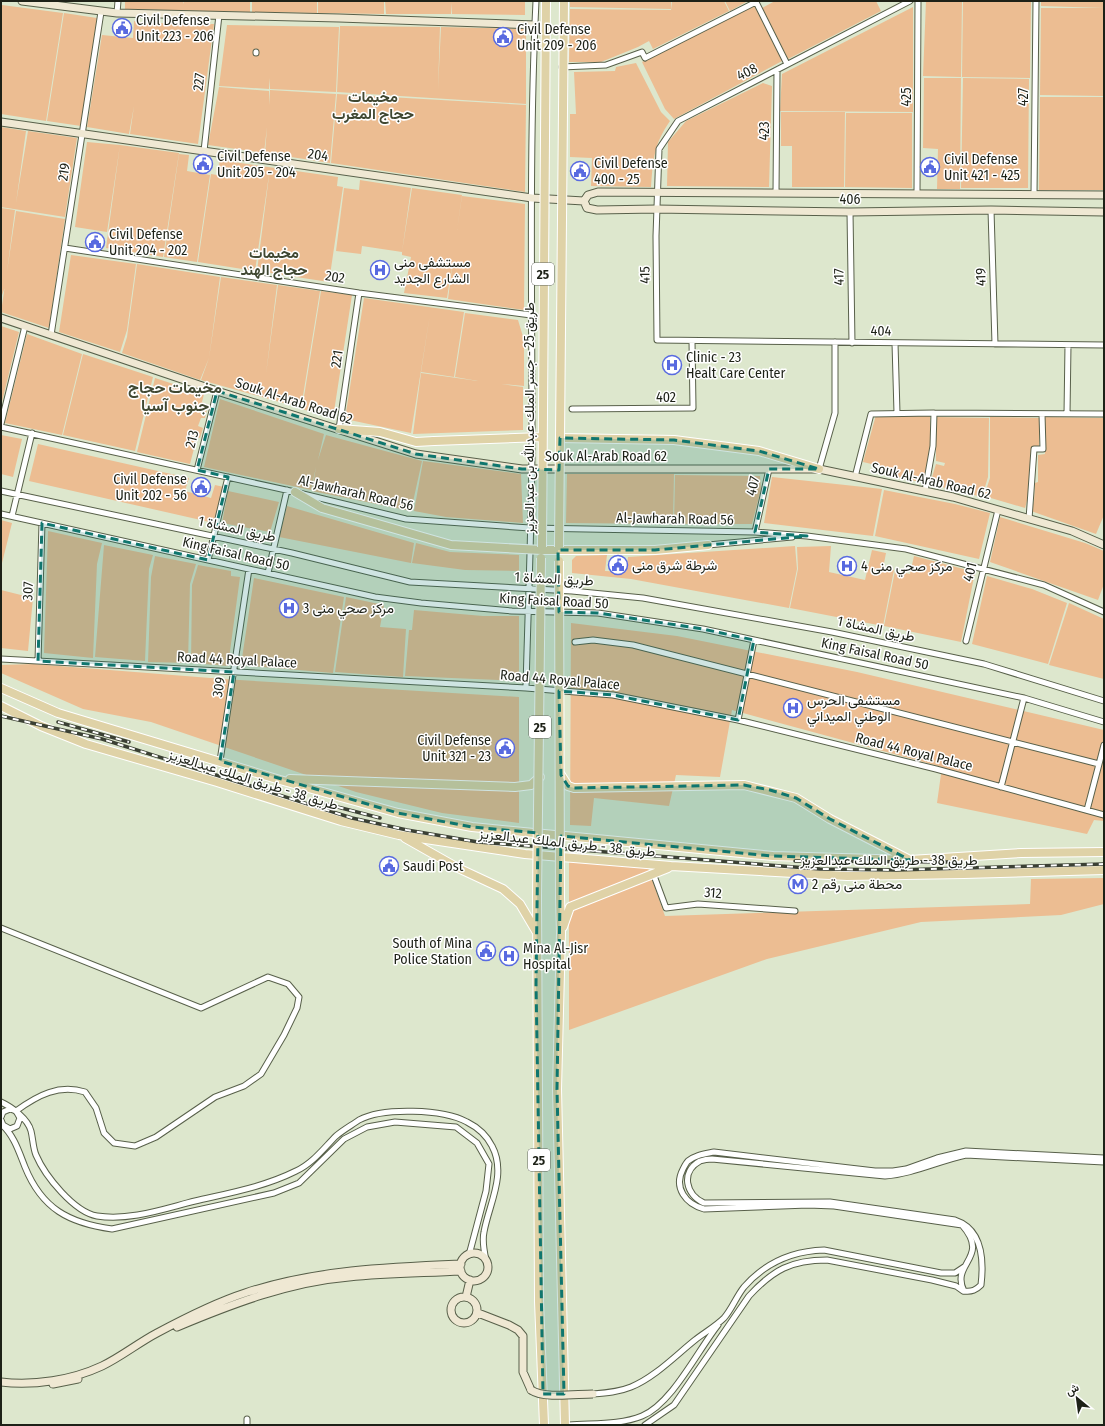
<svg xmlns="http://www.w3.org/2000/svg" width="1105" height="1426" viewBox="0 0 1105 1426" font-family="'Fira Sans Condensed',Vazirmatn,sans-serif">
<rect width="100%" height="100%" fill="#dde7cd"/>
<path fill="#ecbd92" d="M125,1H183L184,4V1H250V12L125,9Z
M252,1H317V13L252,12Z
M318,1H384V14L318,13Z
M385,1H525V15L452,14V3L451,14H386Z
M570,1H671V9L570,7Z
M672,1H724L729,11L653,49L649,41L638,47L601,62H569L570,9L671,10Z
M725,1H748L730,11Z
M775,1H876L881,11L788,59L762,8Z
M926,1H962L961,77L923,76Z
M963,1H1031L1030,78L962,77Z
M1041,1H1104V8L1041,6Z
M755,4L784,60L674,119L665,109L642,62Z
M2,5L63,13L46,121L1,114Z
M913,7V112L780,111L782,74Z
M1041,8H1104V96L1040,95Z
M64,13L97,18L81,126L47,121Z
M134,21L145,23L214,24L198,144L130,134L134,106L129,134L87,127L102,35L133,38Z
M227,25L339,27L336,92L270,89V78L269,89L219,86Z
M340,26L440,27L438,89L441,27L526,29V104L337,92Z
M636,63L661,112L670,121C654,144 653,159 651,187L591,186L592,158L570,157V114H576L574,72L615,71L616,67Z
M924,78H961L960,189H937L938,149L923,148Z
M963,78L1029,79L1028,188H961Z
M763,83L772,86L769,187L667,186L668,142L686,121Z
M219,87L269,91V105L270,90L336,94L330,163L265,153L267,127L264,153L208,145Z
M337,94L526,105L525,192L431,178L436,120L431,178L331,163Z
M1040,97H1104V190H1039Z
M781,112H845L844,187H792V146H781Z
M846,113H912V188L845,187Z
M1,127L26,131L16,203L28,131L77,138L65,217L1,207Z
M87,142L120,145L107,232L75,227Z
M120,145L179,153L163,257L106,248Z
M179,154L189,155L187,171L210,175L197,262L164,257Z
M220,160L338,177L337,186L343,187L329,282L257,271L270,168L255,271L198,262L211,174L217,175Z
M360,180L411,188L402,252L412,188L462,195L457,230L462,196L525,204L524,310L448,299L453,260L447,298L404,293L411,257L402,255V252L362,246L361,254L336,251L344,188L359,190Z
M1,208L15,210L5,287L1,298Z
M16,211L65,219L49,328L1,312Z
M71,255L136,264L127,330L120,352L59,332Z
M137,264L220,277L209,358L200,380L122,353L127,337Z
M221,277L277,285L266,374L278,285L320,291L301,408L201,380L209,358Z
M321,291L352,295L333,418L302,409Z
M364,298L464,312L454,377L421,372L430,314L411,433L345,419Z
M465,313L518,320L524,340V386L501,384L523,387V430L413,434L421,373L478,381L455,377Z
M1,326L19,332L1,406Z
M27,334L82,354L62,435L5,423Z
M83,354L153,377L135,451L63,435Z
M155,378L204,394L202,402L208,405L205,418H201L198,426L203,428L200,438L197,437L190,464L137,452Z
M220,399L324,434L318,460L326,435L422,461L411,511L312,491L316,467L311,490L204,467Z
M876,415L930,416V459L925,483L883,474L884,467L863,462Z
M936,417L989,418L988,477L982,497L930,484L936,464L944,466L945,463L936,461Z
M990,417L1039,418V446L1032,447L1030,490L1025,508L984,496L990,478Z
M1044,417L1104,418V515L1096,534L1031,511L1034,501L1035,483L1038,482V455L1045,454Z
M1,435L22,439L13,477L1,474Z
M38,444L189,478L185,491L211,498L215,485L224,487L214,523L29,481Z
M423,461L521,474L523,523L446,517L414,511Z
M567,474H674L673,524L566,523Z
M675,475L760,476L761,489L752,524H674Z
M772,477L882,489L873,536L764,523Z
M884,490L955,504L990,513L979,559L875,536Z
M228,491L279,502L270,532L222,523Z
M287,506L414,543L411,563L279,537Z
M1000,517L1085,543L1104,551V584L1098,600L990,562Z
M1,520L12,523L1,567Z
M48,531L102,543L97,564L93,658L44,653Z
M416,543L450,552L519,555V571L465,570L412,563Z
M104,545L153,555L149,569L145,661L95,657Z
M795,546L797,569L789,608L631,579L572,573V560L576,556L607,555L605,571L626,572L628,557Z
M831,546L829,572L865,580L872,550L886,553L883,568L894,570L883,626L790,608L798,569L797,547Z
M155,556L196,564L190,584L188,663L148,662L151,577Z
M914,556L975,572L961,642L884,626L895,571L910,574Z
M198,565L231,571V576L240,577L228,666L191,663L192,585Z
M987,576L1032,589L1067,603L1048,664L972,644Z
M254,578L344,597L333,673L241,665Z
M1,590L33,598L28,651L1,648Z
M346,597L384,605L380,627L406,629L403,677L335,672Z
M1069,603L1104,619V679L1049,665Z
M414,610L483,616H519V681L405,676L409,630H412Z
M571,623L677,636L857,672L1104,730V821L1094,820L1087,834L937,803L942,767L732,710L720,777L676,775L669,806L594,798L591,826L570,825Z
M34,664L223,679L519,697V823L442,813L356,792L151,722L83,709L1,673V665Z
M569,862L648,868L665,916L1030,904L1031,879L1104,878V904L1061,915L921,922L767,959L569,1030Z"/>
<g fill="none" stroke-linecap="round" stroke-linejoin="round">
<defs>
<path id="street" d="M910,1L678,121L659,149L656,236L657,340L1104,345
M117,13L118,1
M256,52V53
M562,67L606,65L642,52L645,58L756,2L787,64
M204,151L219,15
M776,193L777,70
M917,193L918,1
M1034,194L1036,1
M991,210L995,344
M850,212L852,343
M65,248L359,293L531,315
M51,335L101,12
M895,343L897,413
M572,409L693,408L692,341
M1067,414L1068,345
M1,424L25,326
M1,427L295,492L406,519L530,528L755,532L807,536L906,549L1044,585L1104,612
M339,429L359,293
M819,469L835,413V342
M197,470L217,391
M855,477L871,414L934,413
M1,491L292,553L410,582L572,591L643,598L832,632L984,664L1104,701
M925,491L933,446L934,413L1104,414
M1,514L375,597L421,603L512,611L598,613L703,629L1024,698L1104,722
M12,516L32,433
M1029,519L1034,449H1043L1042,414
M755,532L769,469
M708,545L792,537
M208,560L228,477
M268,573L287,490
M966,641L998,510
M575,642L593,640L633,645L1099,764
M1,659L526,688L613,695L738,720L936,769L1104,815
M38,661L42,523
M526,688C528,605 532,522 532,440C532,293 529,147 536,1
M738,720L754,640
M220,761L249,569
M1001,787L1024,698
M1087,810L1104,745
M653,873L666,908L698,904L795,911
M1,928L201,1008L268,977L288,984L299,997L297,1008L284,1035L261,1074L244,1086L215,1097L156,1137L135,1146L114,1143L104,1133L96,1108L85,1092C59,1084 38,1095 16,1111
M1,1102C12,1107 28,1119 31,1131C33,1139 33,1148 36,1155C45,1176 74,1212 97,1216C130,1221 163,1209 195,1201C229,1193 264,1187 296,1171C312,1164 324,1148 336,1136C343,1130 352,1125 359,1120C383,1107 443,1109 467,1122C477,1127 487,1136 492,1146C507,1174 489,1204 484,1232C482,1241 484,1251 486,1260
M1,1117L3,1112L10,1109L16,1111L20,1118L17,1126L10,1129L3,1125L1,1120
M1,1124C14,1135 19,1152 25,1167C42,1209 69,1223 112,1229L274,1193L299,1183L344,1139L367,1127L395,1122L456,1127L477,1143L489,1164L486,1191L469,1255
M1104,1158L966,1151L937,1158L906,1169L893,1171H875L714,1152C704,1154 695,1155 688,1161C686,1163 684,1167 683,1169C673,1188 686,1204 704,1209L808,1205L834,1206L962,1225C991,1258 950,1263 964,1291C972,1292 976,1290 981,1285C984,1260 982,1229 955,1220L830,1202L704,1203C686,1195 680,1172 700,1161C703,1160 708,1159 712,1159L885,1176C913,1174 938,1161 966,1155L1104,1162
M593,1394C606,1393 619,1392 631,1387C655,1377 675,1356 695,1340C704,1333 716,1326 724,1318C732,1309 736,1297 744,1287C765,1263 793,1251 824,1250L941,1273H955L964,1267
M247,1419V1425
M569,1425C593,1423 620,1425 642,1416C672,1404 698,1350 718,1325
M645,1425L674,1405L749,1296C773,1270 791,1260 827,1260L932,1280L956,1286L963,1291"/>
<path id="secondary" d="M22,1L117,13L339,18L535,25
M1,122L532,198L584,201
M1104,195L598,192L588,195L584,201L587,208L597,210L656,209L850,212L991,210L1104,212
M1,318L217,391L416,454L522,469H819L953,497L1072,531L1104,545
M460 1267a14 14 0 1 1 28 0a14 14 0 1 1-28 0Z
M451 1310a13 13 0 1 1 26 0a13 13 0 1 1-26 0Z
M466,1297L470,1280
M478,1313L509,1325L518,1330L523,1336V1372L531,1390
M177,1327C232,1304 289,1282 349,1277C386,1273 424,1273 461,1271
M1,1382C34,1386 72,1380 102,1366C121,1357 138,1343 157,1333C185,1318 214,1303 245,1293C314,1270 388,1267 461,1264
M53,1384L78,1379"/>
<path id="primary" d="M339,429L380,432L416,442L434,441
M560,438L674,440L759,451L819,469
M295,492L322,508L451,545L542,550H655L708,545
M1,688L58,713L280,780L398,813L472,827L773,856L910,860L1021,853L1104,852
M1,706L41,726L86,744L217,782L341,821L399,835L525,854L671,866L847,876L964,874L1104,870
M561,775L568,786L574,788L744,785L796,798L830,819L908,859
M290,779L515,787L531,785L540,777
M405,838L458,868L503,889L520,904L536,931
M537,896L539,1301L544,1425
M560,897L561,933L557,1089L565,1425
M563,927L570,907L668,868"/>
</defs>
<use href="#street" stroke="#58604a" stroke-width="7"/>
<use href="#secondary" stroke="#58604a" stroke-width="9"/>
<use href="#primary" stroke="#fff" stroke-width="10"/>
<use href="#street" stroke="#fff" stroke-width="5"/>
<use href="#secondary" stroke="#efe8d3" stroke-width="7"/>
<use href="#primary" stroke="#dfd2a7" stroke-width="8"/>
<defs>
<path id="rail" d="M1,716L102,739L352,818L407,830L478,842L820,869L896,870L1104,864
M58,722L129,742
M326,804L380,818
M795,861L949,862"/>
</defs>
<use href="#rail" stroke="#3b4034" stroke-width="3.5"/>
<use href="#rail" stroke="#fff" stroke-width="2" stroke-dasharray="6" stroke-linecap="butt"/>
<defs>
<path id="secondary-bridge" d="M531,1390C544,1399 576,1394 593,1394"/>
<path id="primary-bridge" d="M434,441L542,437
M542,547L546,1
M559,547L564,1
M559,561L560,897
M537,896L541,558"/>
</defs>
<use href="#secondary-bridge" stroke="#58604a" stroke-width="9" stroke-linecap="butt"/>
<use href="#primary-bridge" stroke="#fff" stroke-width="10" stroke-linecap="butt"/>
<use href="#secondary-bridge" stroke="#efe8d3" stroke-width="7"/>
<use href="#primary-bridge" stroke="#dfd2a7" stroke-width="8"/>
</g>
<path fill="#0f766e" fill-opacity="0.2" stroke="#0f766e" stroke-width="3" stroke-dasharray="8 5" stroke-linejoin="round" d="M217,391L416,454L522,469L559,470L560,438L674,440L759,451L819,469H769L755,532L807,536L655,550H558L559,612L598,613L703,629L754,640L738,720L613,695L559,691L561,775L568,786L574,788L744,785L770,790L796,798L830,819L910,860L773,856L561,836L557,1089L564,1394H543L536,984L538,833L472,827L398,813L220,761L234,672L38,661L42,523L208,560L228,477L197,470Z"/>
<defs>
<symbol id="civic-ring" viewBox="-11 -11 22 22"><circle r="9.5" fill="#fff" stroke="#586ae0" stroke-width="1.5"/><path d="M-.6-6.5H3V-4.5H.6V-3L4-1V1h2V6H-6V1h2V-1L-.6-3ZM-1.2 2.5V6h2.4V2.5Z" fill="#586ae0"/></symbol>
<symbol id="hospital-ring" viewBox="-11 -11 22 22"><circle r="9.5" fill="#fff" stroke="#586ae0" stroke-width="1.5"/><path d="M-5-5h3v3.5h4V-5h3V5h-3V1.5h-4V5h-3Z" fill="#586ae0"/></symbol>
<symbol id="metro-ring" viewBox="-11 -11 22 22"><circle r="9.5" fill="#fff" stroke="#586ae0" stroke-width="1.5"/><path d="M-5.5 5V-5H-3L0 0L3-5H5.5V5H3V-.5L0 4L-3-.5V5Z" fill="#586ae0"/></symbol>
</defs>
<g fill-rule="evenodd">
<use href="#civic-ring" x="111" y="17" width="22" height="22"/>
<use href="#civic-ring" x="492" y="26" width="22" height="22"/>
<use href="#civic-ring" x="192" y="153" width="22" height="22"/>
<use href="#civic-ring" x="919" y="156" width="22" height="22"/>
<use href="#civic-ring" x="569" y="160" width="22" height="22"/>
<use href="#civic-ring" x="84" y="231" width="22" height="22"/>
<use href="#hospital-ring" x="369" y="259" width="22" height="22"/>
<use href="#hospital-ring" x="661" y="354" width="22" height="22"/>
<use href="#civic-ring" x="190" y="476" width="22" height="22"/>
<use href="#civic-ring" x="607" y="554" width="22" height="22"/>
<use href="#hospital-ring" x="836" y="555" width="22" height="22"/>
<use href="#hospital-ring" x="278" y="597" width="22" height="22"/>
<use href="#hospital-ring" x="782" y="697" width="22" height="22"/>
<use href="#civic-ring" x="494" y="737" width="22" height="22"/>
<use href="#civic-ring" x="378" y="855" width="22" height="22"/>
<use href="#metro-ring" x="787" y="873" width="22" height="22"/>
<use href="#civic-ring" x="475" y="940" width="22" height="22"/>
<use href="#hospital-ring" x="498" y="945" width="22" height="22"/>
</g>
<g text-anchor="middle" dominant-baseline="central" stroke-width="3" stroke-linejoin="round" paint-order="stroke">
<g fill="#fff" stroke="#61645d" stroke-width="1">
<rect x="532" y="263" width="22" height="22" rx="3"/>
<rect x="529" y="716" width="22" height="22" rx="3"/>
<rect x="528" y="1149" width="22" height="22" rx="3"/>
</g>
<g font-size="13" font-weight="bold" fill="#1d2117">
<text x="543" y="274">25</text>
<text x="540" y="727">25</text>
<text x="539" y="1160">25</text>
</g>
<g font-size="14" fill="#1d2117" stroke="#fff" text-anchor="start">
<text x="136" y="20">Civil Defense<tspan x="136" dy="16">Unit 223 - 206</tspan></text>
<text x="517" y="29">Civil Defense<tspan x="517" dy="16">Unit 209 - 206</tspan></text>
<text x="217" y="156">Civil Defense<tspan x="217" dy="16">Unit 205 - 204</tspan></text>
<text x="944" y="159">Civil Defense<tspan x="944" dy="16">Unit 421 - 425</tspan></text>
<text x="594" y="163">Civil Defense<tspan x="594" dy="16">400 - 25</tspan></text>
<text x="109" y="234">Civil Defense<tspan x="109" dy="16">Unit 204 - 202</tspan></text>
<text x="394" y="262">مستشفى منى<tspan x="394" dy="16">الشارع الجديد</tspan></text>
<text x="686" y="357">Clinic - 23<tspan x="686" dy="16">Healt Care Center</tspan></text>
<text x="187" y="479" text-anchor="end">Civil Defense<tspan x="187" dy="16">Unit 202 - 56</tspan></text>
<text x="632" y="565">شرطة شرق منى</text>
<text x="861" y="566">مركز صحي منى 4</text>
<text x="303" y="608">مركز صحي منى 3</text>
<text x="807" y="700">مستشفى الحرس<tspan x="807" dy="16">الوطني الميداني</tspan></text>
<text x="491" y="740" text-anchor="end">Civil Defense<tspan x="491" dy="16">Unit 321 - 23</tspan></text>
<text x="403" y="866">Saudi Post</text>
<text x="812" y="884">محطة منى رقم 2</text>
<text x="472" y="943" text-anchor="end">South of Mina<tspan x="472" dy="16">Police Station</tspan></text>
<text x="523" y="948">Mina Al-Jisr<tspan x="523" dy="16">Hospital</tspan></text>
</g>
<g font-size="14" fill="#1d2117" stroke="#fff">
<text transform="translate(747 72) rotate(-27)">408</text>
<text transform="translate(199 82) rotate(-84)">227</text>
<text transform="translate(906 97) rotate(-90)">425</text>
<text transform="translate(1023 97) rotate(-90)">427</text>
<text transform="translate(764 131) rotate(-90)">423</text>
<text transform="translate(318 155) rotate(8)">204</text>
<text transform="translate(64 172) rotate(-82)">219</text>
<text x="850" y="199">406</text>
<text transform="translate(645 275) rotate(-91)">415</text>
<text transform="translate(335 277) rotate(9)">202</text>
<text transform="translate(839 277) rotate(-91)">417</text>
<text transform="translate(981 277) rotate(-92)">419</text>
<text transform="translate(881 331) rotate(1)">404</text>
<text transform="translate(337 359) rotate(-82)">221</text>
<text x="666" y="397">402</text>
<text transform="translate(294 401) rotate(18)">Souk Al-Arab Road 62</text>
<text transform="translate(529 418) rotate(-90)">طريق 25 - جسر الملك عبدالله بن عبدالعزيز</text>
<text transform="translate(192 439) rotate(-76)">213</text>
<text x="606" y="456">Souk Al-Arab Road 62</text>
<text transform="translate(931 481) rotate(13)">Souk Al-Arab Road 62</text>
<text transform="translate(753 486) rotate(-78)">407</text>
<text transform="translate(356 493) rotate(13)">Al-Jawharah Road 56</text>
<text transform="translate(675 519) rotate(1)">Al-Jawharah Road 56</text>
<text transform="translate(237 529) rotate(12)">طريق المشاة 1</text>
<text transform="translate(236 554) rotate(13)">King Faisal Road 50</text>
<text transform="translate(970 572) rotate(-76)">401</text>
<text transform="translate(554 579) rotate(3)">طريق المشاة 1</text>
<text transform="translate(28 591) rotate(-88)">307</text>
<text transform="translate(554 601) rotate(3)">King Faisal Road 50</text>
<text transform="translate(876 629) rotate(12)">طريق المشاة 1</text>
<text transform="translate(875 654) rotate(12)">King Faisal Road 50</text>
<text transform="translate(237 660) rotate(3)">Road 44 Royal Palace</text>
<text transform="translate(560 680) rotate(5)">Road 44 Royal Palace</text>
<text transform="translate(219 687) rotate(-81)">309</text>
<text transform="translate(914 752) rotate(14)">Road 44 Royal Palace</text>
<text transform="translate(253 780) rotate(17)">طريق 38 - طريق الملك عبدالعزيز</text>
<text transform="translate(567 843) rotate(6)">طريق 38 - طريق الملك عبدالعزيز</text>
<text x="889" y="860">طريق 38 - طريق الملك عبدالعزيز</text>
<text transform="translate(713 893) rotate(4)">312</text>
</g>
<g font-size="15" font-weight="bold" fill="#404832" stroke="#fff">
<text x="373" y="97">مخيمات<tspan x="373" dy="17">حجاج المغرب</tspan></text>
<text x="274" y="253">مخيمات<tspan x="274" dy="17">حجاج الهند</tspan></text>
</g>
<g font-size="16" font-weight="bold" fill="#404832" stroke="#fff">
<text x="175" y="387">مخيمات حجاج<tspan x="175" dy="18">جنوب آسيا</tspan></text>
</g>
</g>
<rect width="1105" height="1426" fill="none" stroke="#1d2117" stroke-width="4"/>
<g transform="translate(1077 1398) rotate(331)" stroke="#ffffff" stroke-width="3" paint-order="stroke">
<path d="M0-3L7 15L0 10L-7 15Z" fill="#1d2117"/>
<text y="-6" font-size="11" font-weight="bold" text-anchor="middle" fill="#1d2117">ش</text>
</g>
</svg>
